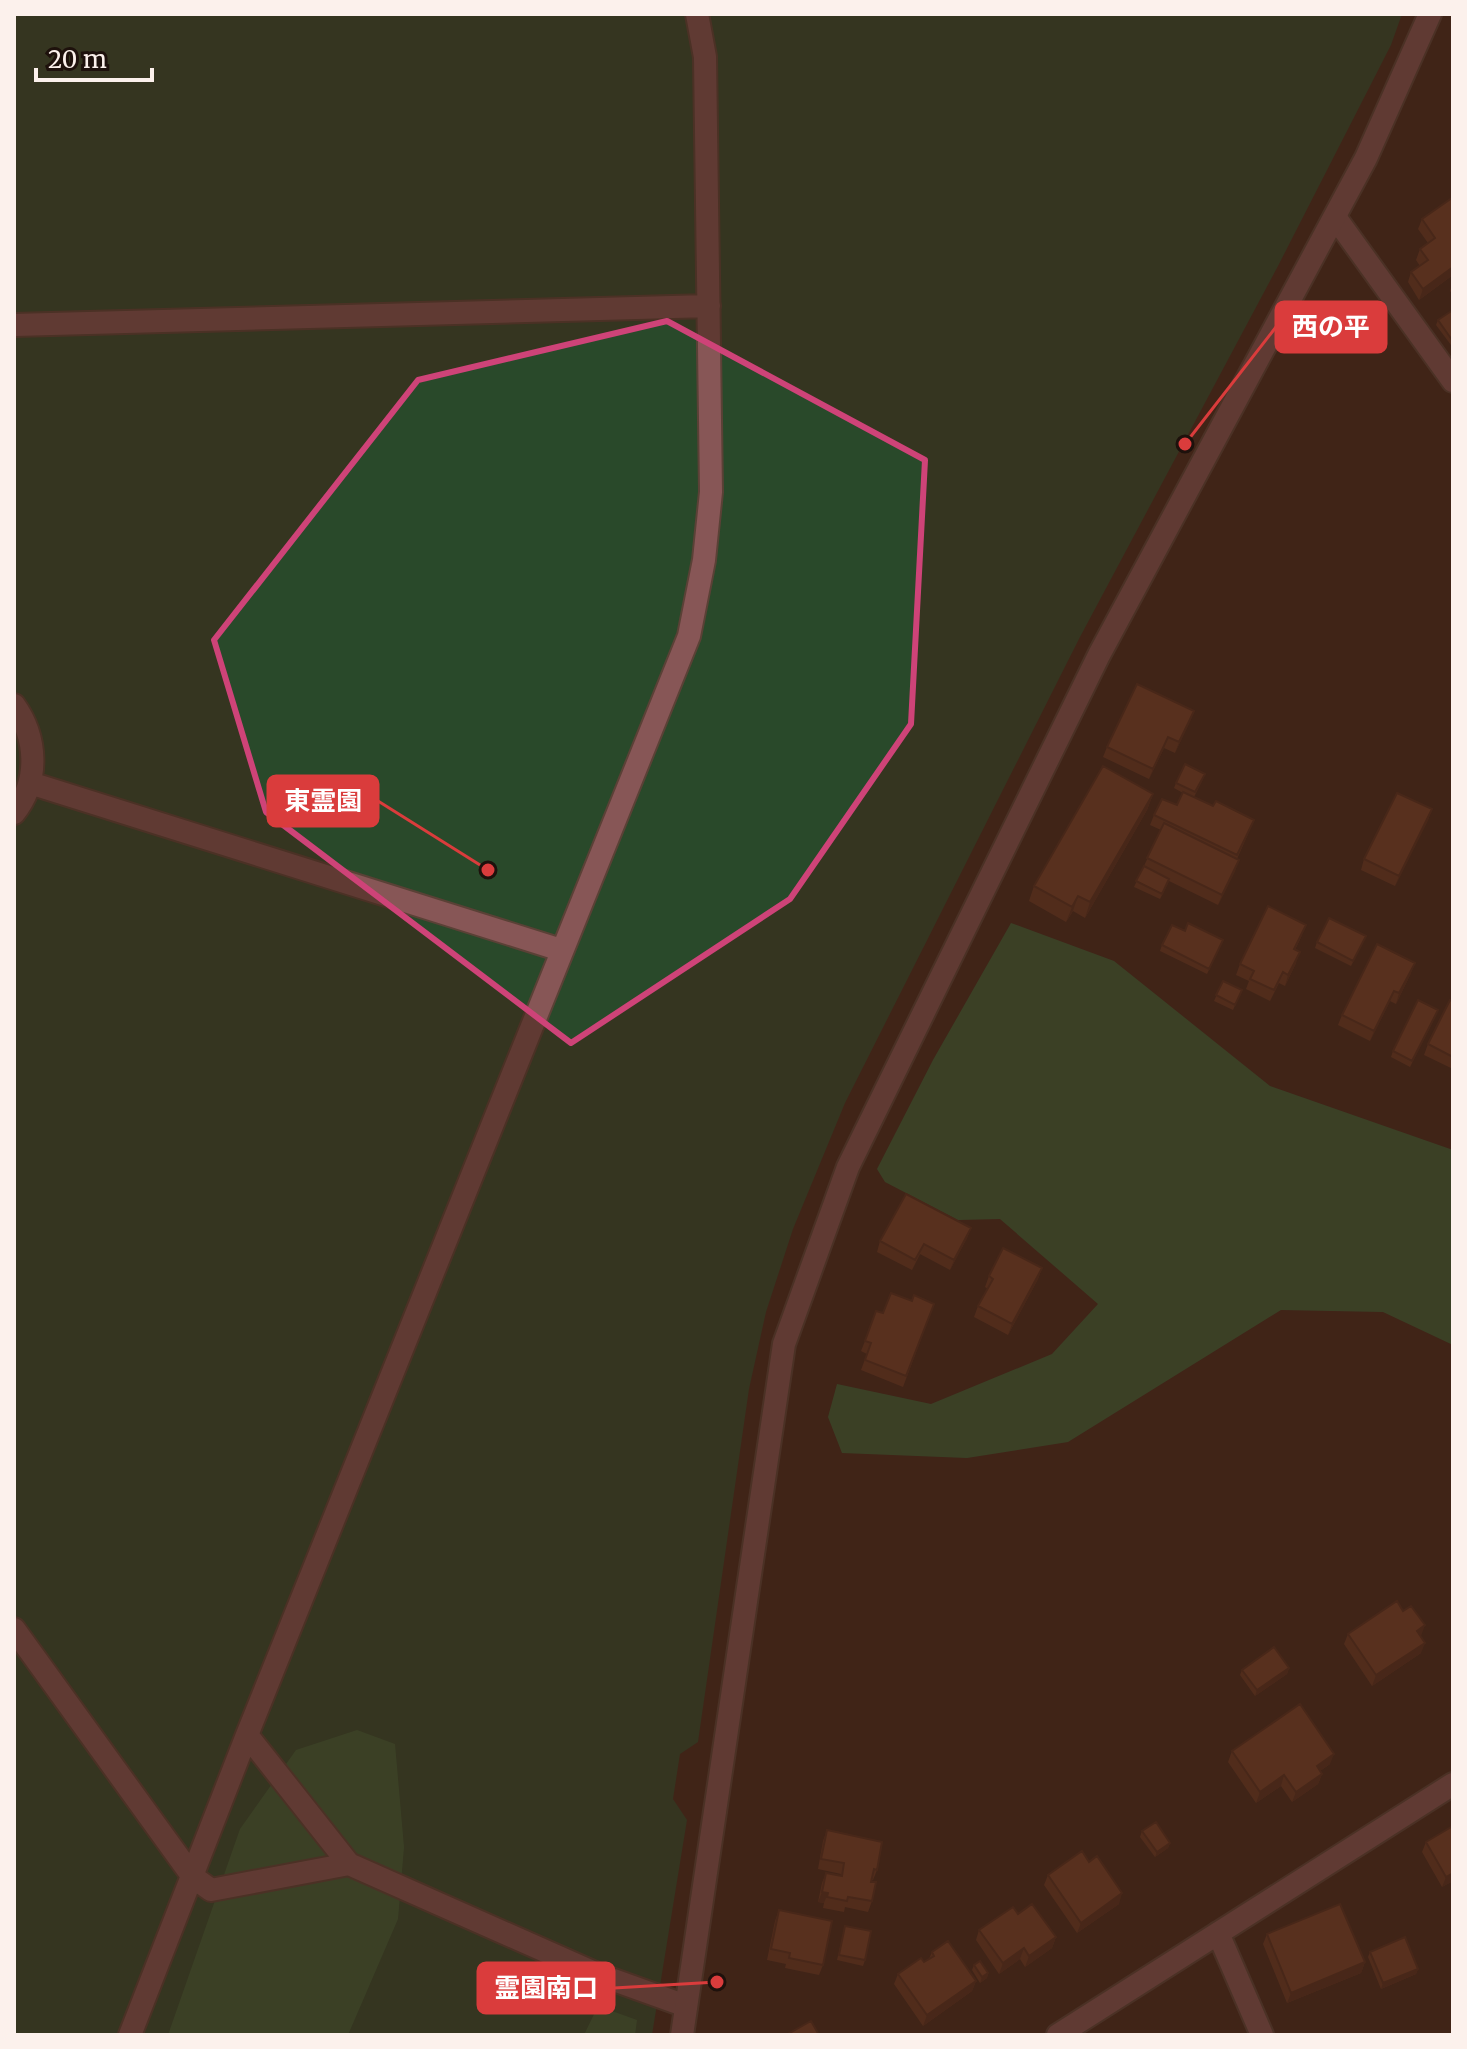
<svg xmlns="http://www.w3.org/2000/svg" width="1467" height="2049" viewBox="0 0 1467 2049" font-family="Merriweather,'Noto Sans JP',serif">
<rect width="100%" height="100%" fill="#402418"/>
<path fill="#29492a" d="M14,14H1402L1391,45L1278,266L1080,637L845,1103L793,1229L766,1312L749,1389L698,1742L680,1754L673,1799L687,1820L652,2035H14Z"/>
<path fill="#356337" d="M1011,923L1114,961L1270,1086L1453,1150V1345L1383,1312L1281,1310L1068,1442L967,1458L842,1453L828,1417L837,1384L931,1404L1052,1354L1098,1304L1000,1219L958,1220L885,1182L877,1169L933,1060Z
M357,1730L395,1744L404,1847L398,1919L348,2035H168L240,1829L296,1750Z
M598,2006L637,2020L635,2035H584Z"/>
<g fill="none" stroke-linecap="round" stroke-linejoin="round">
<defs>
<path id="service" d="M14,325L709,306
M14,705C37,737 40,781 14,813
M30,783L561,950
M14,1629L193,1877L211,1890L349,1864L597,1974L686,2006
M247,1735L349,1864
M130,2035L247,1735L689,636L704,560L711,492L705,57L697,14"/>
<path id="minor" d="M1335,217L1453,381
M1218,1933L1262,2035
M1058,2035L1453,1784"/>
<path id="tertiary" d="M682,2035L784,1344L848,1167L1099,655L1366,158L1430,14"/>
</defs>
<use href="#service" stroke="#5a4136" stroke-width="26"/>
<use href="#minor" stroke="#5a4136" stroke-width="26"/>
<use href="#tertiary" stroke="#5a4136" stroke-width="26"/>
<use href="#service" stroke="#875656" stroke-width="22"/>
<use href="#minor" stroke="#875656" stroke-width="22"/>
<use href="#tertiary" stroke="#875656" stroke-width="22"/>
</g>
<path fill="#663621" d="M1453,200V275L1419,300L1408,282L1411,272L1420,266L1416,260L1420,249L1428,243L1418,229L1422,219Z
M1453,282V295L1450,291Z
M1453,310V343L1451,345L1436,325L1438,320Z
M1194,711L1175,753L1164,748L1149,779L1103,757L1107,747Z
M1203,779L1194,797L1213,806L1254,820L1237,859L1235,871L1218,905L1169,881L1160,899L1134,887L1161,830L1150,825L1154,815L1177,805L1183,793L1174,788L1176,783Z
M1153,794L1147,810L1085,918L1073,911L1066,922L1029,901L1034,886Z
M1432,809L1428,820L1395,886L1361,870L1364,859Z
M1185,931L1223,940L1207,974L1160,951L1162,945Z
M1302,935L1295,950L1296,963L1285,986L1279,983L1270,1001L1246,989L1249,981L1236,975L1240,964Z
M1366,936L1351,966L1315,948L1317,942Z
M1411,973L1396,1004L1390,1001L1370,1041L1338,1025L1342,1015Z
M1223,981L1242,990L1233,1010L1214,1001Z
M1453,1001V1069L1424,1055L1428,1044Z
M1436,1015L1410,1067L1391,1057L1393,1051Z
M971,1228L967,1238L950,1270L920,1254L912,1270L877,1252L880,1241Z
M1042,1268L1038,1279L1008,1335L974,1317L978,1306L988,1289L985,1287L989,1276Z
M912,1301L934,1304L903,1387L861,1370L867,1354L861,1351L865,1341L883,1313Z
M1348,1634L1420,1636L1421,1653L1372,1686L1344,1644Z
M1289,1668L1287,1674L1255,1696L1240,1675L1242,1670Z
M1232,1751L1330,1764L1320,1771L1322,1774L1318,1784L1292,1802L1281,1786L1256,1803L1228,1762Z
M1453,1826V1881L1442,1887L1422,1852L1426,1842Z
M827,1830L877,1870L873,1880H872V1901L868,1912L845,1907L844,1912L823,1908L824,1903L818,1902L822,1883L826,1873L840,1876L841,1874L818,1869L823,1841Z
M1142,1831L1170,1843L1168,1848L1155,1857L1140,1837Z
M1089,1862L1119,1904L1077,1933L1044,1885L1048,1875Z
M779,1910L823,1965L819,1975L785,1968L786,1964L767,1960L775,1921Z
M1018,1914L1056,1937L1052,1948L1025,1967L1020,1959L999,1974L976,1940L979,1930Z
M845,1926L865,1960L863,1966L837,1960Z
M1267,1934L1365,1962L1361,1973L1287,2003L1263,1944Z
M932,1952L976,1981L972,1991L923,2026L894,1984L898,1974L924,1962L929,1959Z
M1370,1952L1418,1969L1416,1974L1381,1989L1368,1957Z
M974,1965L988,1973L987,1978L980,1983L972,1970Z"/>
<path fill="#532c1b" d="M1453,267V275L1419,300L1423,289Z
M1194,711L1190,722L1175,753L1179,742Z
M1168,737L1164,748L1149,779L1153,769Z
M1153,794L1147,810L1085,918L1090,902Z
M1432,809L1428,820L1395,886L1399,876Z
M1239,860L1235,871L1218,905L1222,895Z
M1078,896L1073,911L1066,922L1072,907Z
M1300,952L1296,963L1285,986L1288,975Z
M1415,963L1411,973L1396,1004L1399,993Z
M1394,991L1390,1001L1370,1041L1374,1031Z
M971,1228L967,1238L950,1270L954,1260Z
M1042,1268L1038,1279L1008,1335L1012,1324Z
M1425,1625L1421,1636L1417,1631Z
M1425,1643L1421,1653L1372,1686L1376,1675Z
M1289,1668L1287,1674L1255,1696L1257,1690Z
M1334,1754L1330,1764L1313,1776L1317,1766Z
M1322,1774L1318,1784L1292,1802L1296,1792Z
M1284,1775L1281,1786L1256,1803L1260,1792Z
M1170,1843L1168,1848L1155,1857L1157,1852Z
M1453,1873V1881L1442,1887L1446,1877Z
M822,1892L828,1893L824,1903L818,1902Z
M1122,1893L1119,1904L1077,1933L1081,1923Z
M1056,1937L1052,1948L1025,1967L1029,1956Z
M1024,1948L1020,1959L999,1974L1003,1963Z
M1365,1962L1361,1973L1287,2003L1291,1993Z
M1418,1969L1416,1974L1381,1989L1383,1983Z
M988,1973L987,1978L980,1983L982,1977Z
M976,1981L972,1991L923,2026L927,2015Z"/>
<path fill="#773f26" stroke="#532c1b" stroke-width="2" d="M1452,198L1453,200V255H1452L1453,267L1423,289L1411,272L1428,260L1420,249L1435,238L1422,219Z
M1453,310V339L1452,340L1438,320Z
M1137,684L1194,711L1179,742L1168,737L1153,769L1107,747Z
M1185,764L1205,774L1195,792L1176,783Z
M1103,766L1153,794L1090,902L1078,896L1072,907L1034,886Z
M1183,792L1213,806L1216,801L1254,820L1237,855L1154,815L1162,799L1177,805Z
M1397,793L1432,809L1399,876L1364,859Z
M1164,823L1239,860L1222,895L1147,858Z
M1144,866L1169,879L1162,894L1136,881Z
M1268,906L1306,925L1294,949L1300,952L1288,975L1283,972L1274,990L1250,979L1254,971L1240,964Z
M1329,918L1366,936L1353,961L1317,942Z
M1188,923L1223,940L1209,969L1162,945L1172,925L1185,931Z
M1377,944L1415,963L1399,993L1394,991L1374,1031L1342,1015Z
M1223,981L1242,990L1235,1005L1216,995Z
M1418,1000L1438,1010L1412,1061L1393,1051Z
M1450,1000L1453,1001V1057L1428,1044Z
M906,1194L971,1228L954,1260L924,1244L915,1260L880,1241Z
M1003,1248L1042,1268L1012,1324L978,1306L993,1279L989,1276Z
M891,1293L912,1301L914,1295L934,1304L906,1376L865,1360L871,1343L865,1341L876,1311L883,1313Z
M1397,1601L1403,1611L1411,1606L1425,1625L1417,1631L1425,1643L1376,1675L1348,1634Z
M1274,1647L1289,1668L1257,1690L1242,1670Z
M1300,1704L1334,1754L1317,1766L1322,1774L1296,1792L1284,1775L1260,1792L1232,1751Z
M1156,1822L1170,1843L1157,1852L1142,1831Z
M1453,1826V1873L1446,1877L1426,1842Z
M827,1830L882,1842L877,1870L874,1869L871,1882H876L872,1901L848,1897L847,1901L827,1897L828,1893L822,1892L826,1873L842,1876L844,1863L821,1859Z
M1082,1851L1089,1862L1097,1856L1122,1893L1081,1923L1048,1875Z
M1032,1904L1056,1937L1029,1956L1024,1948L1003,1963L979,1930L1013,1907L1018,1914Z
M1340,1904L1365,1962L1291,1993L1267,1934Z
M779,1910L832,1921L823,1965L789,1958L790,1953L771,1949Z
M845,1926L871,1931L865,1960L839,1955Z
M1405,1937L1418,1969L1383,1983L1370,1952Z
M948,1941L976,1981L927,2015L898,1974L921,1958L924,1962L934,1956L932,1952Z
M980,1961L988,1973L982,1977L974,1965Z
M811,2021L819,2035H786Z"/>
<path d="M0 0H1467V2049H0ZM667,321L925,460L911,724L790,899L571,1043L266,812L214,640L418,380Z" fill="#402418" fill-opacity=".55" fill-rule="evenodd"/>
<path fill="none" stroke="#ce4378" stroke-width="6" stroke-linejoin="round" d="M667,321L925,460L911,724L790,899L571,1043L266,812L214,640L418,380Z"/>
<path fill="none" stroke="#da3c3c" stroke-width="3" d="M1185 444L1276 327M488 870L378 801M717 1982L614 1988"/>
<g fill="#da3c3c" stroke="#1e110c" stroke-width="3">
<circle cx="1185" cy="444" r="8"/>
<circle cx="488" cy="870" r="8"/>
<circle cx="717" cy="1982" r="8"/>
</g>
<g fill="#da3c3c" stroke="#da3c3c" stroke-width="3">
<rect x="1276" y="302" width="110" height="50" rx="8"/>
<rect x="268" y="776" width="110" height="50" rx="8"/>
<rect x="478" y="1963" width="136" height="50" rx="8"/>
</g>
<g font-size="26" text-anchor="middle" font-weight="bold" fill="#fff">
<text x="1331" y="336">西の平</text>
<text x="323" y="810">東霊園</text>
<text x="546" y="1997">霊園南口</text>
</g>
<rect width="1467" height="2049" fill="none" stroke="#fcf1ec" stroke-width="32"/>
<path d="M36 68v12h116v-12" fill="none" stroke="#fcf1ec" stroke-width="4"/>
<text x="48" y="68" font-size="24" fill="#fcf1ec" stroke="#1e110c" stroke-width="6" paint-order="stroke">20 m</text>
</svg>
